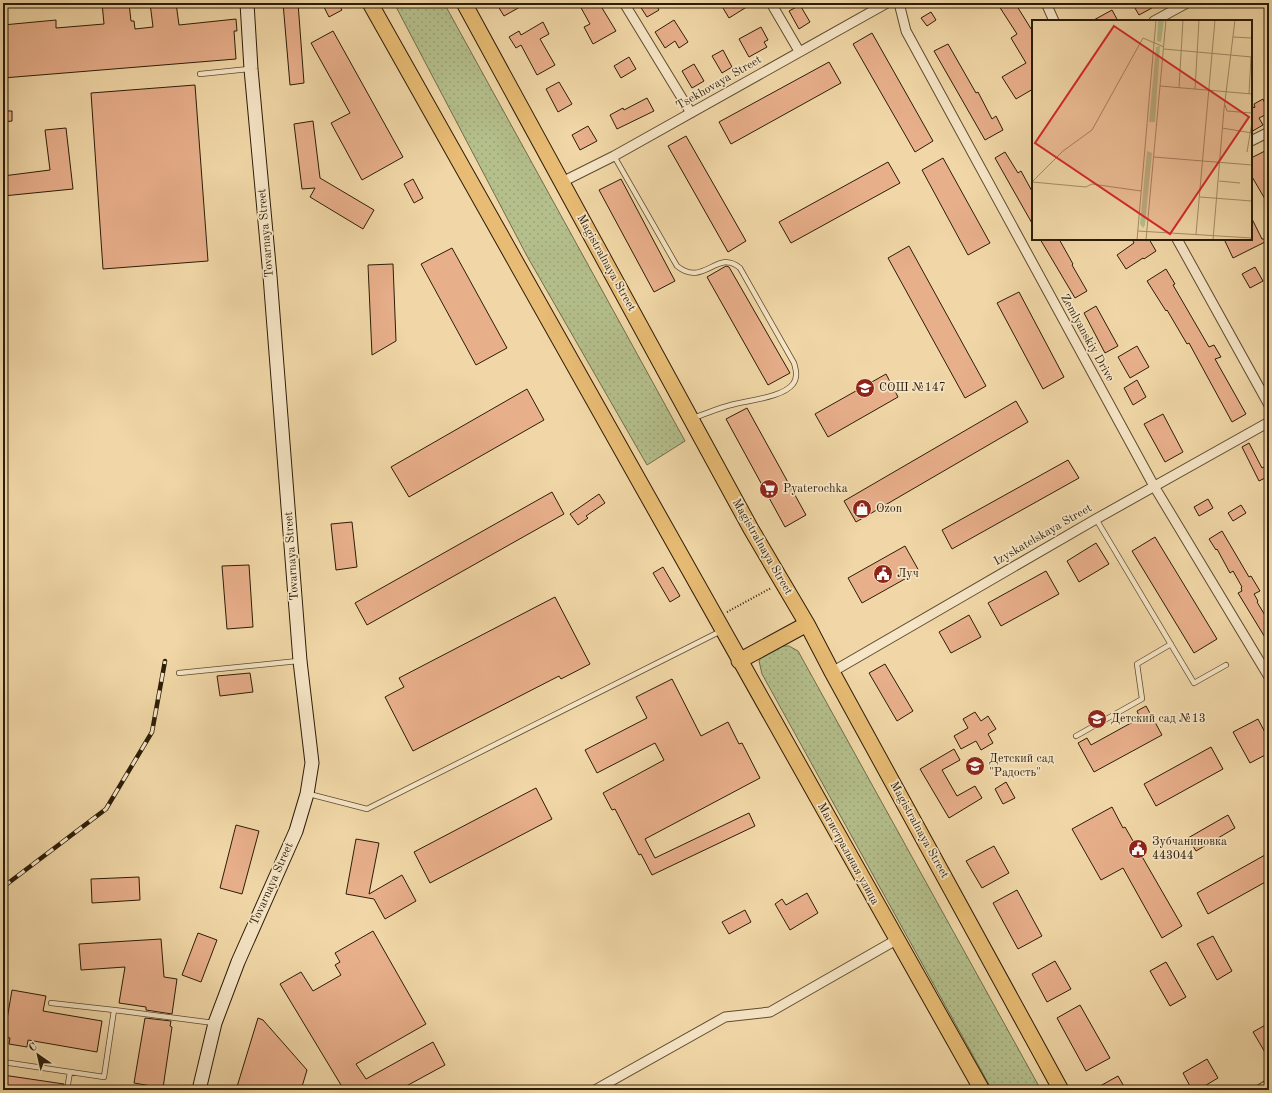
<svg xmlns="http://www.w3.org/2000/svg" width="1272" height="1093" viewBox="0 0 1272 1093" font-family="'Old Standard TT',serif">
<defs>
<pattern id="grass-dots" width="8" height="8" patternUnits="userSpaceOnUse"><rect width="8" height="8" fill="#b4bf8c"/><path d="M2 2h.1M6 6h.1" fill="none" stroke="#9ba477" stroke-width="1.8" stroke-linecap="round"/></pattern>
</defs>
<rect width="100%" height="100%" fill="#f1d7a7"/>
<filter id="stains"><feTurbulence type="fractalNoise" baseFrequency=".005" numOctaves="4"/><feColorMatrix values="0 0 0 0 .2 0 0 0 0 .09 0 0 0 0 .02 0 0 0 .5 -.17"/></filter>
<radialGradient id="worn" r=".72"><stop offset=".6" stop-color="#630" stop-opacity="0"/><stop offset="1" stop-color="#630" stop-opacity=".3"/></radialGradient>
<path fill="url(#grass-dots)" stroke="#706e4a" d="M394,3H444L685,441L647,465L527,256Z
M776,646H789L798,651L1041,1090H992L762,674L759,661L764,653Z"/>
<path fill="#e8af8b" stroke="#2c1d07" d="M102,3H129L131,21H134L135,29L153,27L150,3H176L179,25L236,19L237,31H234L236,59L3,78V25L56,20V28L104,24Z
M283,3H298L304,83L290,85Z
M322,3H338L342,10L329,17Z
M496,3H527L504,16Z
M585,3H599L616,31L593,44L584,27L590,24L580,6Z
M638,3H655L659,10L647,17Z
M720,3H753L729,18Z
M997,3H1015L1033,32V89L1016,99L1002,77L1026,63L1011,38L1017,34Z
M1132,3H1161L1139,15Z
M800,5L810,22L799,29L789,11Z
M1112,10L1118,21H1092Z
M931,12L936,20L927,26L921,18Z
M674,20L688,42L679,48L675,41L665,48L655,32Z
M543,22L549,34L540,39L555,65L537,75L521,45L516,48L509,37L519,31L521,35Z
M761,27L768,40L764,42L767,47L749,57L739,39Z
M333,31L403,157L362,180L331,123L350,113L311,43Z
M872,33L933,141L915,152L853,44Z
M948,44L976,93L978,92L992,119L996,116L1003,130L985,140L934,51Z
M723,50L732,67L722,73L712,56Z
M629,57L636,69L621,78L614,66Z
M829,62L841,83L731,144L719,122Z
M694,64L704,81L692,88L682,71Z
M559,82L572,104L558,112L546,89Z
M195,85L208,261L103,269L91,93Z
M647,98L654,111L617,129L610,115L623,108L624,110Z
M1263,99L1269,113L1259,118L1263,125L1251,132V104L1254,108L1255,107L1254,104Z
M3,111H12V121L3,122Z
M313,121L320,178L374,210L363,229L310,197L315,188L302,189L294,124Z
M588,126L597,141L580,150L572,135Z
M66,128L73,189L3,196V176L50,170L45,130Z
M686,136L746,241L728,252L668,146Z
M1269,149V206L1251,175V158Z
M1005,152L1018,173L1021,171L1033,193V225L995,158Z
M943,158L990,243L968,255L922,170Z
M888,162L900,183L791,243L779,222Z
M413,179L423,198L414,203L404,184Z
M621,179L675,281L654,292L599,190Z
M1251,217L1262,239H1269V240L1233,258L1224,239H1251Z
M1040,239H1059L1073,264L1072,265L1087,291L1075,298Z
M1132,239H1149L1156,251L1144,259L1143,258L1126,269L1117,255L1134,243Z
M909,246L986,386L965,398L888,258Z
M452,248L507,348L476,365L421,264Z
M393,264L396,341L372,355L368,265Z
M726,266L729,267L790,373L768,385L707,277Z
M1255,267L1263,281L1250,288L1242,274Z
M1166,269L1175,284L1173,285L1209,347L1214,345L1221,357L1215,359L1246,414L1232,422L1189,343L1187,344L1167,310L1166,311L1147,281Z
M1019,292L1064,377L1043,389L997,303Z
M1096,306L1118,346L1105,353L1084,313Z
M1137,346L1149,367L1130,378L1118,357Z
M886,374L898,397L828,437L815,414Z
M1137,380L1146,397L1133,405L1124,388Z
M527,389L544,420L409,497L391,467Z
M1016,401L1028,422L856,522L844,501Z
M747,408L806,515L785,527L726,419Z
M1163,414L1183,452L1165,462L1144,424Z
M1249,443L1262,468L1269,464V476L1259,481L1242,447Z
M1068,460L1079,478L952,549L942,530Z
M552,492L564,514L367,625L355,603Z
M599,494L605,503L586,516L588,518L578,525L570,514Z
M1208,499L1213,508L1199,516L1194,507Z
M1241,505L1246,513L1233,521L1228,513Z
M352,522L357,567L336,570L331,524Z
M1222,531L1249,577L1251,576L1260,591L1254,594L1258,601L1257,602L1269,622V644L1238,593L1242,591L1241,588L1242,587L1233,571L1230,573L1217,549L1216,550L1209,539Z
M1155,537L1217,639L1194,653L1132,551Z
M1096,543L1109,564L1079,582L1067,561Z
M905,546L919,571L862,603L848,578Z
M249,565L253,627L227,629L222,566Z
M663,567L680,596L670,602L653,573Z
M1046,571L1059,594L1001,626L988,603Z
M555,597L590,664L561,679L559,676L413,751L385,697L404,687L399,678Z
M969,615L981,637L951,653L939,632Z
M885,664L913,711L897,721L869,673Z
M250,673L253,692L220,696L217,676Z
M672,679L701,736L728,722L739,744L742,743L760,778L645,839L655,858L749,813L755,826L652,875L641,854L639,855L615,809L612,810L603,793L664,760L655,743L597,773L585,750L647,718L636,697Z
M1146,706L1162,735L1094,772L1078,743L1087,738L1091,745L1140,718L1137,711Z
M975,712L981,721L988,716L996,729L988,734L993,743L981,750L976,741L961,749L954,736L968,728L963,719Z
M1258,719L1269,740V753L1250,763L1233,732Z
M1211,747L1223,769L1156,806L1144,784Z
M954,749L960,760L942,770L957,796L975,786L982,798L949,818L920,769Z
M1006,782L1015,798L1003,804L995,789Z
M536,788L552,819L430,883L414,852Z
M1112,807L1123,828L1125,827L1182,926L1162,938L1123,868L1101,880L1072,829Z
M1228,815L1235,828L1196,851L1188,838Z
M236,825L259,831L242,894L220,888Z
M356,839L379,843L369,894L402,875L416,901L385,919L374,899L346,894Z
M994,846L1009,873L982,888L966,861Z
M1265,855L1269,862V880L1208,914L1197,893Z
M139,877L140,900L92,903L91,879Z
M1017,890L1042,936L1018,949L993,903Z
M807,893L818,913L790,930L775,904L782,899L786,905Z
M745,910L751,922L729,934L722,922Z
M373,931L426,1024L356,1064L366,1079L433,1042L445,1065L399,1090H344L280,984L301,972L313,991L341,975L335,965L340,962L335,953Z
M198,933L217,940L201,982L182,975Z
M1213,936L1232,971L1217,980L1197,944Z
M161,939L164,977L177,979L172,1014L146,1010V1007L119,1003L125,967L81,970L79,944Z
M1055,961L1071,989L1047,1002L1032,974Z
M1166,962L1186,997L1170,1006L1150,971Z
M12,990L46,996L43,1011L102,1021L97,1052L28,1040L27,1047L9,1044L10,1038L4,1037Z
M1080,1005L1110,1058L1086,1071L1057,1018Z
M145,1018L171,1021L170,1026L172,1027L163,1088L134,1083Z
M258,1018L263,1020L307,1070L301,1090H236Z
M1269,1023V1059L1253,1032Z
M1207,1059L1218,1078L1198,1090H1192L1183,1073Z
M3,1075L64,1084L63,1090H3Z
M1118,1076L1126,1090H1093Z"/>
<g fill="none" stroke-linecap="round" stroke-linejoin="round">
<defs>
<path id="lane" d="M200,74L249,69
M614,156L677,266C704,288 717,248 740,268L794,363C796,370 798,377 793,384C782,398 748,400 731,405C718,408 706,414 693,418
M1096,519L1194,683L1226,665
M179,673L298,661
M1076,736L1142,699L1137,664L1171,644
M309,794L367,809L721,631
M51,1003L114,1010
M3,1062L104,1077L114,1010L214,1023
M67,1090L70,1072"/>
<path id="street" d="M624,3L691,113
M771,3L799,51
M899,3L906,31L1154,486L1269,677
M1046,3L1054,21
M1154,21L1187,3
M1251,141L1269,132
M562,182L614,156L887,3
M1177,239L1269,405
M832,672L1096,519L1269,422
M595,1090L725,1017L770,1012L896,940
M1259,1090L1269,1084"/>
<path id="secondary" d="M199,1090L215,1023L238,962L296,831L307,794L312,763L300,661L270,276L251,69L247,3"/>
<path id="primary" d="M370,3L982,1090
M464,3L751,529L807,624L832,672L1061,1090
M739,661L807,624"/>
</defs>
<use href="#lane" stroke="#5d4c2f" stroke-width="6"/>
<use href="#street" stroke="#5d4c2f" stroke-width="11"/>
<use href="#secondary" stroke="#2c1d07" stroke-width="15"/>
<use href="#primary" stroke="#2c1d07" stroke-width="17"/>
<path stroke="#2c1d07" stroke-width="2" stroke-dasharray="1 2" stroke-linecap="butt" d="M727,612L771,588"/>
<use href="#lane" stroke="#f6e5c6" stroke-width="4.5"/>
<use href="#street" stroke="#f6e5c6" stroke-width="9"/>
<use href="#secondary" stroke="#f6e5c6" stroke-width="13"/>
<use href="#primary" stroke="#e8bc74" stroke-width="15"/>
<defs>
<path id="rail" d="M3,887L106,809L152,732L165,661"/>
</defs>
<use href="#rail" stroke="#2c1d07" stroke-width="4.5"/>
<use href="#rail" stroke="#f6e5c6" stroke-width="3" stroke-dasharray="9" stroke-linecap="butt"/>
</g>
<defs>
<symbol id="school-disc" viewBox="-11 -11 22 22"><circle r="9.5" fill="#8f2418" stroke="#f6e5c6"/><path d="M0-5L7-2L0 1L-7-2ZM-4 1L0 2.5L4 1V4Q0 6-4 4Z" fill="#fff"/></symbol>
<symbol id="supermarket-disc" viewBox="-11 -11 22 22"><circle r="9.5" fill="#8f2418" stroke="#f6e5c6"/><path d="M-6-5.5h2.5l.6 2H6L4.5 2H-2.5L-4.4-4H-6ZM-1.5 3.2a1.3 1.3 0 1 0 .1 0ZM3 3.2a1.3 1.3 0 1 0 .1 0Z" fill="#fff"/></symbol>
<symbol id="shop-disc" viewBox="-11 -11 22 22"><circle r="9.5" fill="#8f2418" stroke="#f6e5c6"/><path d="M-5-2.5h2.3a2.7 3.5 0 0 1 5.4 0H5L5.5 6h-11ZM-1.5-2.5h3a1.5 2.3 0 0 0-3 0Z" fill="#fff"/></symbol>
<symbol id="civic-disc" viewBox="-11 -11 22 22"><circle r="9.5" fill="#8f2418" stroke="#f6e5c6"/><path d="M-.6-6.5H3V-4.5H.6V-3L4-1V1h2V6H-6V1h2V-1L-.6-3ZM-1.2 2.5V6h2.4V2.5Z" fill="#fff"/></symbol>
</defs>
<g fill-rule="evenodd">
<use href="#school-disc" x="854" y="377" width="22" height="22"/>
<use href="#supermarket-disc" x="758" y="478" width="22" height="22"/>
<use href="#shop-disc" x="851" y="498" width="22" height="22"/>
<use href="#civic-disc" x="872" y="563" width="22" height="22"/>
<use href="#school-disc" x="1086" y="708" width="22" height="22"/>
<use href="#school-disc" x="964" y="755" width="22" height="22"/>
<use href="#civic-disc" x="1127" y="838" width="22" height="22"/>
</g>
<g text-anchor="middle" dominant-baseline="central" stroke-width="3.5" stroke-linejoin="round" paint-order="stroke">
<g font-size="12" fill="#2c1d07" stroke="#f6e5c6">
<text transform="translate(719 83) rotate(-30)">Tsekhovaya Street</text>
<text transform="translate(266 233) rotate(-95)">Tovarnaya Street</text>
<text transform="translate(606 263) rotate(61)">Magistralnaya Street</text>
<text transform="translate(1087 338) rotate(61)">Zemlyanskiy Drive</text>
<text transform="translate(1043 535) rotate(-30)">Izyskatelskaya Street</text>
<text transform="translate(762 547) rotate(60)">Magistralnaya Street</text>
<text transform="translate(292 556) rotate(-94)">Tovarnaya Street</text>
<text transform="translate(919 830) rotate(61)">Magistralnaya Street</text>
<text transform="translate(848 854) rotate(61)">Магистральная улица</text>
<text transform="translate(272 884) rotate(-66)">Tovarnaya Street</text>
</g>
<g font-size="12" fill="#2c1d07" stroke="#f6e5c6" text-anchor="start">
<text x="879" y="388">СОШ №147</text>
<text x="783" y="489">Pyaterochka</text>
<text x="876" y="509">Ozon</text>
<text x="897" y="574">Луч</text>
<text x="1111" y="719">Детский сад №13</text>
<text x="989" y="759">Детский сад<tspan x="989" dy="14">"Радость"</tspan></text>
<text x="1152" y="842">Зубчаниновка<tspan x="1152" dy="14">443044</tspan></text>
</g>
</g>
<g transform="translate(1032 20)">
<rect width="220" height="220" fill="#f1d7a7"/>
<path d="M126,0H132L129,22L125,21ZM128,26L123,102H117L124,27ZM115,131L120,133L113,205L111,208L108,204Z" fill="#b4bf8c"/>
<path fill="none" stroke="#a28d67" stroke-width="1" d="M201,17L220,18M132,29L220,37M128,66L220,74M147,68L151,0M163,69L167,0M217,74L219,37M193,85L195,91L220,93M190,108L220,113M215,132L220,102M122,137L220,145M187,161L208,163M0,162L31,131L60,110L111,18L132,27M0,162L54,167L60,164L109,171M168,177L220,181M106,211L220,218M164,214L183,0M105,220L124,0M114,220L134,0M181,220L192,89L203,0"/>
<path fill="#d62828" fill-opacity="0.15" stroke="#d62828" stroke-width="2" d="M82,6L217,97L138,214L3,123Z"/>
<rect width="220" height="220" fill="none" stroke="#2c1d07" stroke-width="2"/>
</g>
<rect width="1272" height="1093" fill="none" stroke="#f1d7a7" stroke-width="16"/>
<rect x="4" y="4" width="1264" height="1085" fill="none" stroke="#2c1d07" stroke-width="2"/>
<rect x="8" y="8" width="1256" height="1077" fill="none" stroke="#2c1d07"/>
<g transform="translate(38 1055) rotate(326)" stroke="#f6e5c6" stroke-width="3" paint-order="stroke">
<path d="M0-3L7 15L0 10L-7 15Z" fill="#2c1d07"/>
<text y="-6" font-size="11" font-weight="bold" text-anchor="middle" fill="#2c1d07">С</text>
</g>
<rect width="100%" height="100%" filter="url(#stains)"/>
<rect width="100%" height="100%" fill="url(#worn)"/>
</svg>
